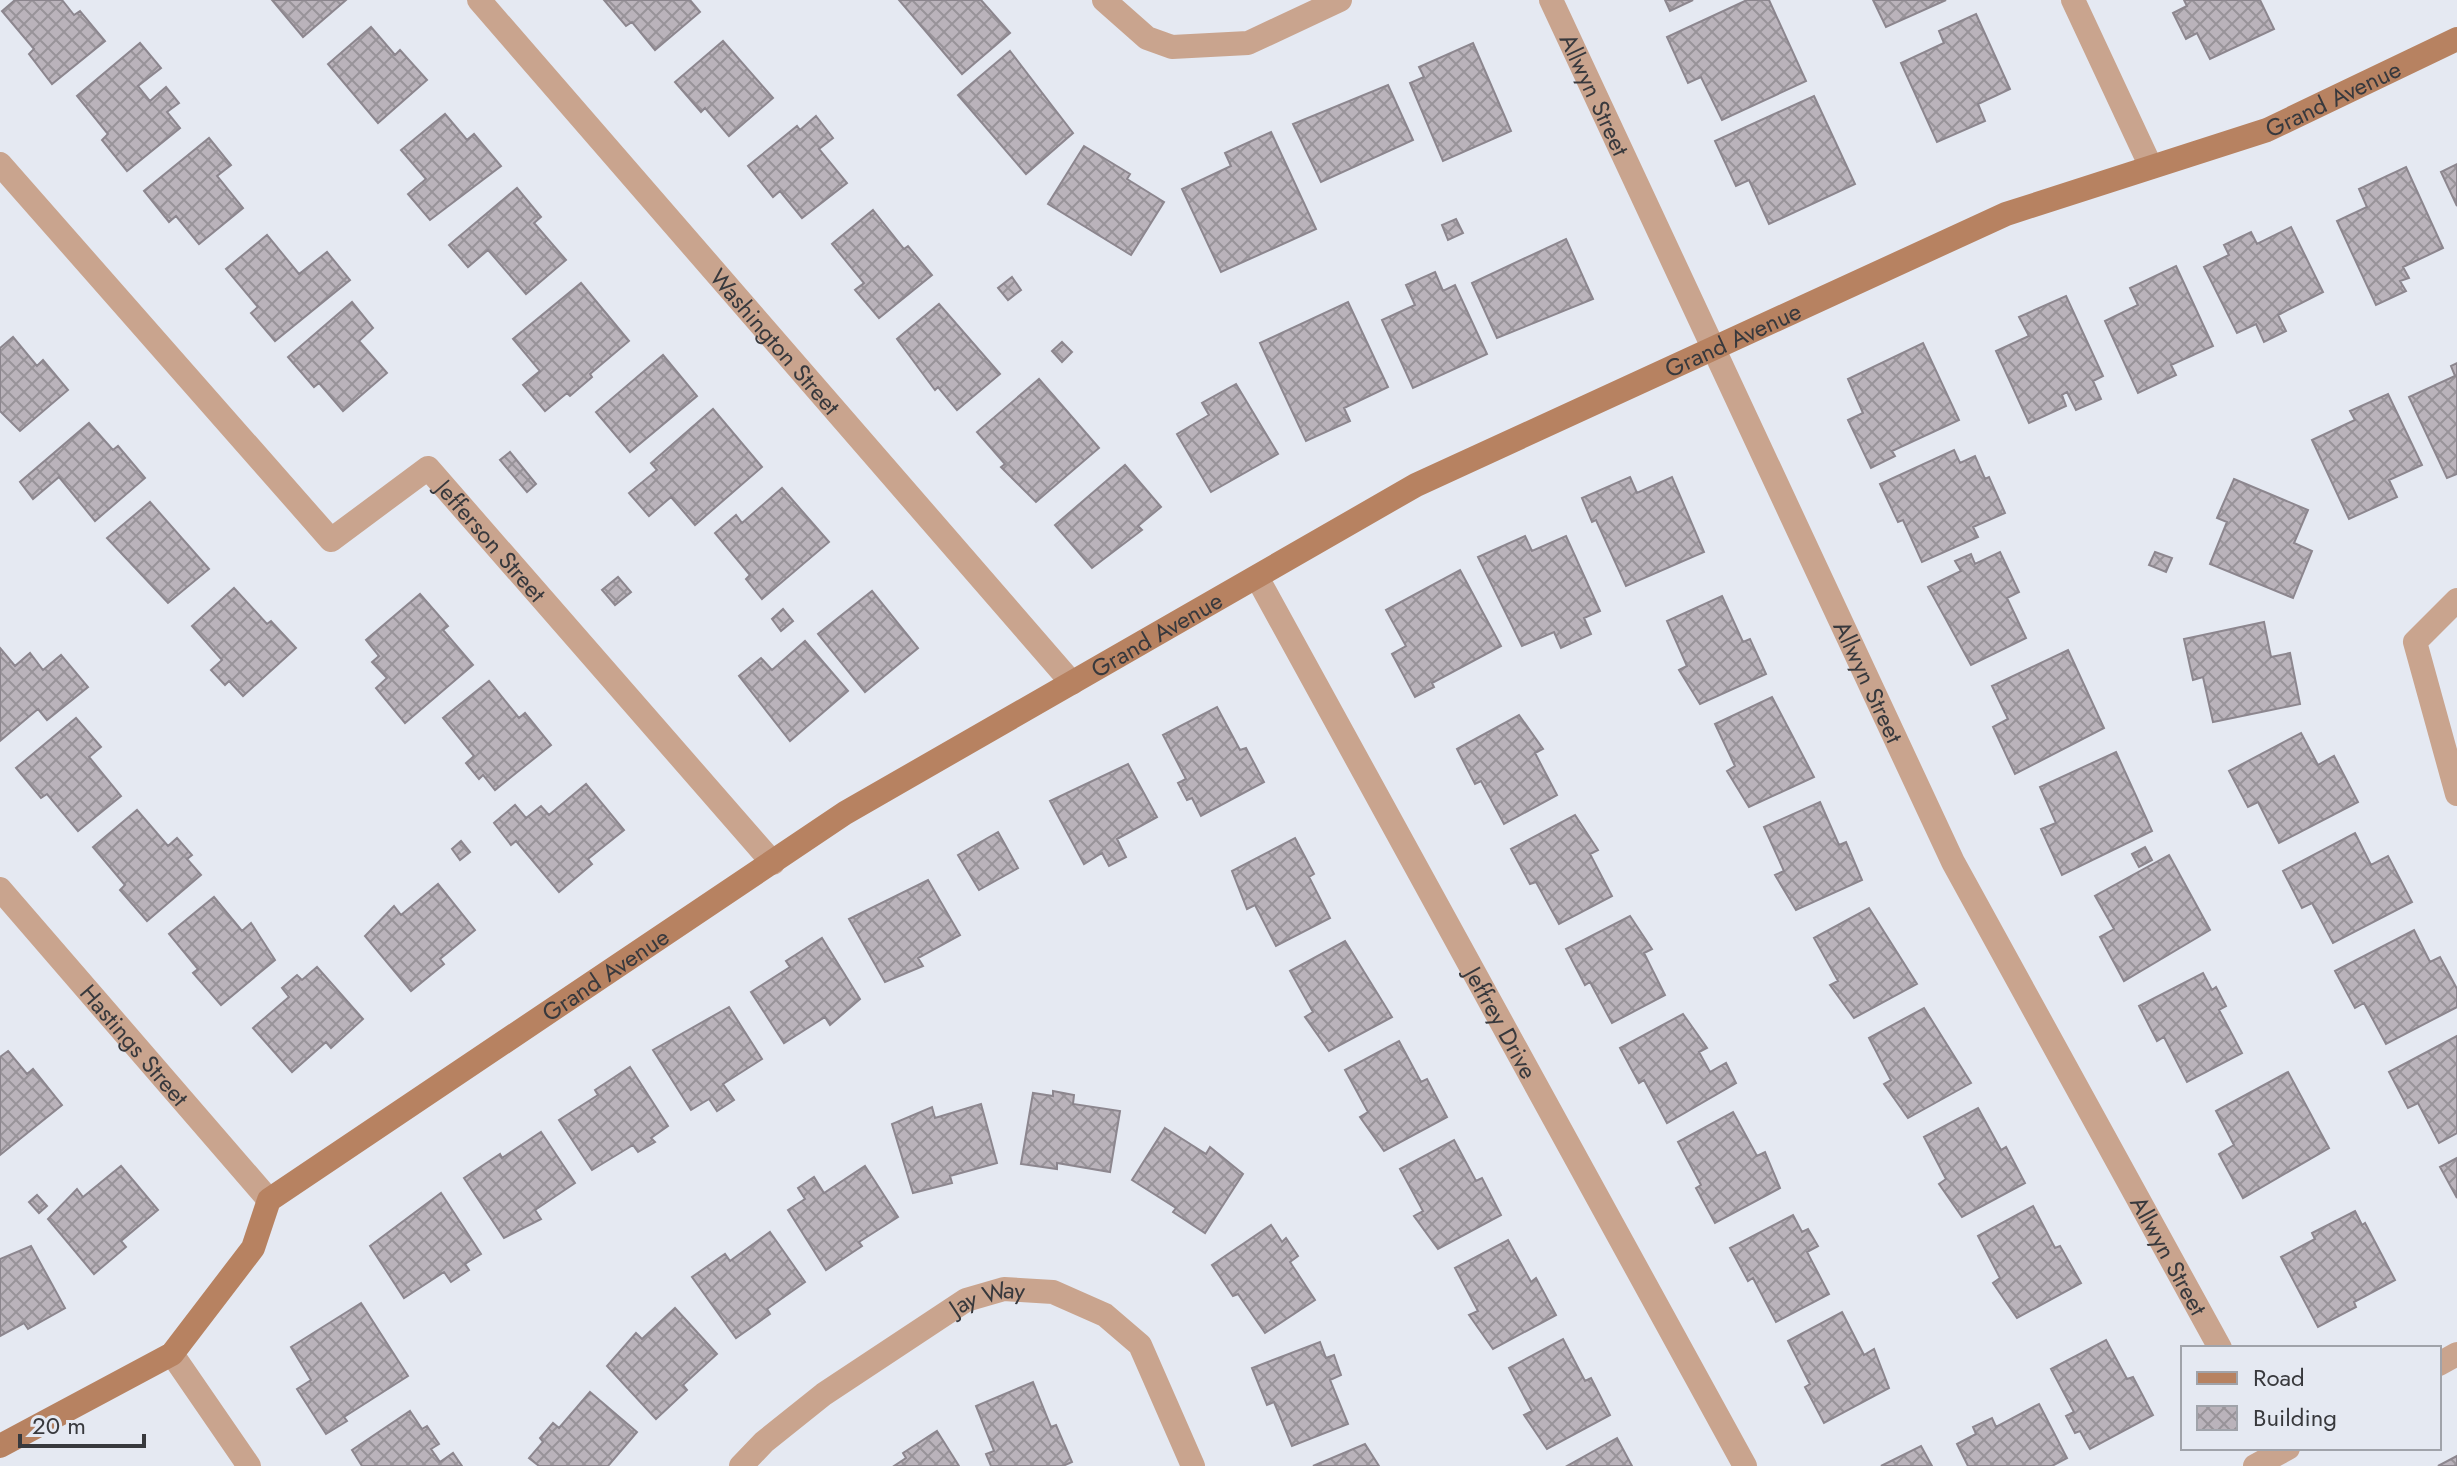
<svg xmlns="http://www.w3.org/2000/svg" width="2457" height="1466" viewBox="0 0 2457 1466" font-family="Jost,sans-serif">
<defs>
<pattern id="building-cross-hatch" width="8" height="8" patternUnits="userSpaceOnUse" patternTransform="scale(2)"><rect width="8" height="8" fill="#bab3bb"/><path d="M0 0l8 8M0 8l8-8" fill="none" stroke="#989399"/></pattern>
</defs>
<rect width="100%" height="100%" fill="#e5e9f2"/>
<path fill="url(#building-cross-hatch)" stroke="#8c868e" stroke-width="2" d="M15,0H62L74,15L80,11L105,41L52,84L29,54L34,49L2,11Z
M272,0H346L303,37Z
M604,0H690L700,12L655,50L632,22L626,26Z
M899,0H981L1010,33L962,74Z
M1665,0H1693L1670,11Z
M1747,0H1769L1806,81L1722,120L1701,77L1688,83L1667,37Z
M1873,0H1946L1886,27Z
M2184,0H2260L2274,29L2210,59L2197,33L2186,39L2173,13L2187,6Z
M1976,14L2010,89L1978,104L1985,121L1937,142L1901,63L1944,43L1939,31Z
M371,27L395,55L400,50L427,80L378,123L328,64Z
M723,41L773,98L729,136L705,108L701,112L675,82Z
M140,43L161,68L138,86L150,101L166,87L179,103L167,112L180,128L127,171L102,140L108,134L77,96Z
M1473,43L1511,131L1443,161L1410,83L1424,77L1419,67Z
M1010,51L1073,133L1026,174L958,95Z
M1388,85L1413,140L1321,182L1293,124Z
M1814,96L1855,184L1769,224L1749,180L1736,186L1715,141Z
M445,114L467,140L474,134L501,166L430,220L408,194L426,179L401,150Z
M816,116L833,138L819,149L847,183L802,218L780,191L773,197L748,166L797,126L800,130Z
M1271,132L1316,229L1221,272L1182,189L1231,166L1225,153Z
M209,138L231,165L217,176L243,208L199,244L176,216L169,222L144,191Z
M1084,146L1130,174L1127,179L1164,202L1131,255L1048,204Z
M2457,164V206L2441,172Z
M2406,167L2443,248L2403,267L2409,278L2400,281L2406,291L2376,305L2337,221L2367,207L2359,189Z
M517,188L541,217L534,223L566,260L526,294L488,250L468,267L449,245Z
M873,210L904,249L908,246L932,275L879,318L855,290L864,283L832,244Z
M1456,219L1463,233L1448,240L1442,225Z
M2291,227L2323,292L2278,315L2286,331L2264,342L2256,324L2237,333L2204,267L2229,255L2224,245L2251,232L2257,244Z
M267,235L299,274L327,252L350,280L275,341L251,313L258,307L226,269Z
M1566,239L1593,299L1497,338L1472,283Z
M2176,266L2213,346L2171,365L2176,375L2138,393L2105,321L2138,305L2130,288Z
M1435,272L1443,291L1455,285L1487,354L1413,388L1382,320L1415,305L1406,285Z
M1012,277L1021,290L1008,300L998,288Z
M581,283L629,341L590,374L592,377L570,396L567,393L545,411L523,385L540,371L513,339Z
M2066,296L2103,376L2093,381L2101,399L2076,410L2067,392L2062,395L2066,406L2029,423L1996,351L2029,336L2019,317Z
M352,302L373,328L359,341L387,373L343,411L319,383L314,387L288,357Z
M1348,302L1388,387L1344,408L1350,421L1306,441L1260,343Z
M939,304L1000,374L957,410L938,387L935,390L897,339Z
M13,337L37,366L43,360L68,390L20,431L0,411V348Z
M1062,342L1072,352L1062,362L1052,351Z
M1923,343L1959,420L1892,451L1895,456L1871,468L1848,420L1863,413L1848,379Z
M663,355L697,396L630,452L596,412Z
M2457,363V474L2447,478L2409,397L2455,376L2451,366Z
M1039,379L1099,448L1036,502L1001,467L1005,464L977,432Z
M1236,384L1278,454L1211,492L1177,434L1209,415L1202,403Z
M2388,394L2422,465L2389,480L2397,497L2349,519L2312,440L2355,420L2350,411Z
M713,409L762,467L695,525L671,497L649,516L629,493L657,470L651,463Z
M89,423L113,450L118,446L145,478L95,521L59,477L33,499L20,482Z
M1954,450L1960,463L1975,456L1985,479L1989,477L2005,513L1973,527L1978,537L1922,562L1903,520L1898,522L1880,484Z
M510,452L536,484L527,492L500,460Z
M1125,465L1161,507L1138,526L1142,530L1092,568L1055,525Z
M1630,477L1637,493L1672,477L1704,552L1626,586L1596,520L1592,522L1582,498Z
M2234,479L2308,510L2294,543L2312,551L2293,598L2210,564L2227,522L2217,518Z
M782,488L829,542L762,599L746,579L750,575L715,533L736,515L742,523Z
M150,502L209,569L168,603L107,538Z
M1525,536L1532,551L1566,536L1600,611L1584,618L1591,634L1561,648L1554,632L1522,646L1478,557Z
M2000,552L2019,592L2007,598L2026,638L1971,665L1928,587L1961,571L1955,561L1971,554L1975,564Z
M2155,552L2172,558L2166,572L2149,565Z
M1460,570L1501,646L1432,683L1434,687L1415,697L1392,654L1406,646L1386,610Z
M618,577L631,592L615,605L602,590Z
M234,588L267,624L271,621L296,648L243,696L229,681L225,685L211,670L222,660L192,626Z
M872,591L918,648L865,692L818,634Z
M420,594L448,626L443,630L473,665L405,723L376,688L387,678L372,662L379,656L366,640Z
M1722,596L1743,642L1750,639L1766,674L1700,704L1679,670L1687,666L1667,621Z
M783,609L793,621L781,631L772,619Z
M2264,622L2271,657L2290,653L2300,704L2213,722L2203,677L2193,680L2184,639Z
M805,641L848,691L790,741L739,676L761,658L772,670Z
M0,648L15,666L30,653L43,670L61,655L88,687L47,720L38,709L0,741Z
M2068,650L2104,728L2015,774L1993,727L2008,719L1992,686Z
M489,681L519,718L525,713L551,745L495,790L483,775L479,779L466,763L474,756L443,718Z
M1772,697L1814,777L1749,807L1727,771L1735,766L1715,724Z
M1217,707L1240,750L1246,748L1264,782L1201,816L1192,798L1187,800L1178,783L1186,779L1163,735Z
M1519,715L1543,749L1535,753L1557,795L1504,824L1481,781L1475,784L1457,749Z
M76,718L101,747L89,757L121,796L78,831L47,794L41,798L16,768Z
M2301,733L2318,765L2334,756L2358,802L2279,843L2258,802L2248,807L2229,771Z
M2116,752L2152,831L2062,875L2041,829L2056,823L2040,787Z
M1128,764L1157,817L1117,839L1126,857L1109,866L1102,853L1084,864L1050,801Z
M586,784L624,830L588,859L592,864L559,892L516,841L511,845L494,823L515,805L526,818L541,806L549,815Z
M1820,802L1839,845L1846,842L1862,880L1796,910L1775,875L1784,871L1764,827Z
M137,810L168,846L177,838L192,855L187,859L201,875L147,921L120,890L125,885L93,847Z
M1575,815L1598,850L1590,854L1612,896L1559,924L1536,882L1530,884L1511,849Z
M998,832L1018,868L979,890L958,855Z
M2355,833L2371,865L2388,856L2412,902L2333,943L2312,903L2302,908L2283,871Z
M1295,838L1314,874L1309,877L1330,918L1276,946L1255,905L1247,909L1232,871Z
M461,841L470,852L460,860L452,849Z
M2145,847L2152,860L2139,867L2132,854Z
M2169,855L2210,930L2124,981L2100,937L2114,929L2095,896Z
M928,880L960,935L918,958L923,966L885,982L849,919Z
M438,884L475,930L440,959L444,964L411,991L365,936L394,906L401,915Z
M214,897L242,931L251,923L275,960L221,1005L193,973L198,969L169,934Z
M1869,908L1917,984L1854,1018L1830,985L1838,981L1814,938Z
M1630,916L1652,949L1644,953L1665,995L1612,1023L1590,982L1585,985L1566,949Z
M2414,930L2430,962L2440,957L2457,989V1007L2386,1044L2364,1003L2355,1008L2335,971Z
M822,938L860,999L830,1025L825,1017L784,1043L751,992L790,967L786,961Z
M1345,941L1392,1017L1329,1051L1305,1017L1313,1012L1290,971Z
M317,967L363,1019L331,1048L326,1042L292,1072L253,1028L289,997L282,988L297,975L302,980Z
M2203,973L2212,990L2216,987L2226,1006L2219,1010L2242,1053L2187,1082L2164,1037L2157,1041L2139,1006Z
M729,1007L762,1059L723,1084L734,1100L717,1111L709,1099L691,1110L653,1050Z
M1924,1008L1971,1083L1908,1118L1884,1084L1891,1080L1869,1038Z
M1683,1014L1707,1048L1699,1052L1710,1072L1726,1063L1736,1083L1667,1123L1644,1080L1639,1083L1620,1048Z
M2457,1036V1133L2439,1143L2418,1103L2408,1108L2389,1072Z
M1399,1041L1421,1082L1427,1079L1447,1117L1384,1151L1360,1117L1368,1112L1345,1070Z
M8,1051L27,1074L33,1069L62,1105L0,1155V1057Z
M630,1067L668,1126L651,1138L655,1142L638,1152L633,1145L592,1170L559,1120L598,1095L595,1090Z
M2288,1072L2329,1148L2243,1198L2219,1154L2234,1145L2216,1111Z
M1053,1091L1074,1095L1073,1104L1120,1111L1110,1172L1057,1163V1169L1021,1164L1033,1093L1053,1096Z
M981,1104L997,1163L950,1176L952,1183L913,1193L892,1124L932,1107L935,1118Z
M1978,1108L2001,1150L2006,1147L2025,1183L1962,1217L1939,1184L1946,1179L1924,1137Z
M1733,1112L1757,1156L1765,1152L1780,1188L1715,1223L1696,1188L1701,1185L1678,1142Z
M1165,1128L1206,1154L1210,1147L1243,1174L1205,1233L1173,1212L1176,1208L1132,1180Z
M541,1132L575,1183L535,1210L541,1219L504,1238L464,1178L500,1154L502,1158Z
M1454,1140L1476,1181L1482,1178L1501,1215L1438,1249L1414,1216L1423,1211L1400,1169Z
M2457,1158V1198L2440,1167Z
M121,1166L158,1210L121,1241L126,1247L94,1274L48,1219L77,1189L83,1197Z
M865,1166L898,1217L859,1242L862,1246L826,1270L788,1210L805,1199L798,1188L814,1177L824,1193Z
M441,1193L481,1254L465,1264L469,1270L451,1282L444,1272L404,1298L370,1246Z
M37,1195L47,1206L39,1213L29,1202Z
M2033,1206L2055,1248L2060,1246L2081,1283L2017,1318L1993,1283L2000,1278L1978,1236Z
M2355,1211L2362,1225L2365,1223L2395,1280L2354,1302L2356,1307L2318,1327L2281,1257L2315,1239L2312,1233Z
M1793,1215L1802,1232L1808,1229L1818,1246L1807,1252L1829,1294L1776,1322L1753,1278L1748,1281L1730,1248Z
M1271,1225L1282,1242L1286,1238L1298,1256L1290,1262L1315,1300L1265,1333L1238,1294L1233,1296L1212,1265Z
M770,1232L805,1282L767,1309L770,1314L736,1338L692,1277L725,1254L730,1261Z
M1508,1240L1531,1282L1536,1278L1556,1315L1493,1349L1469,1315L1478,1311L1455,1268Z
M31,1246L65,1308L28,1329L24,1323L0,1336V1259Z
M361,1303L408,1376L344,1417L347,1421L326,1434L297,1389L311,1380L291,1347Z
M675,1308L717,1354L683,1385L687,1390L656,1419L607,1366L636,1333L642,1339Z
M1842,1312L1864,1355L1874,1349L1889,1388L1824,1423L1805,1387L1810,1384L1788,1341Z
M1563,1339L1585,1381L1591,1378L1610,1415L1547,1449L1524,1415L1532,1411L1509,1368Z
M2106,1340L2127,1379L2133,1377L2153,1415L2090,1449L2080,1431L2075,1433L2066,1416L2074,1412L2051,1369Z
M1320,1342L1326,1358L1334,1355L1341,1375L1330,1380L1348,1424L1292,1446L1274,1402L1267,1405L1252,1368Z
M1033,1382L1051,1427L1056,1425L1072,1462L1063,1466H991L986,1454L994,1451L976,1406Z
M590,1392L637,1432L608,1466H539L529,1458L543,1442L540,1438L553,1423L559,1428Z
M2039,1404L2067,1458L2052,1466H1968L1957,1444L1976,1434L1973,1427L1992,1418L1996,1427Z
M410,1411L422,1429L427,1426L439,1444L431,1449L440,1462L453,1453L462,1466H362L352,1450Z
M937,1431L959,1466H894L906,1458L903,1453Z
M1617,1438L1632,1466H1567Z
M1365,1444L1379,1466H1313Z
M1921,1446L1932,1466H1881Z
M2457,1456V1466H2438Z"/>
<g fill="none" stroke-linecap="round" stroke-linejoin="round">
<g stroke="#c9a48e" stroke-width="24">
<path id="s1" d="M479,0L1072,683"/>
<path d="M1104,0L1147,38L1172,47L1248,43L1340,0"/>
<path id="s2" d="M1551,0L1953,862L2220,1348"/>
<path d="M2073,0L2151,167"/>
<path id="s3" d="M0,164L331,540L428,468L773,863"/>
<path id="s4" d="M1258,579L1745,1466"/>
<path d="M2457,600L2415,642L2457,794"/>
<path id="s5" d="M0,889L269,1200"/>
<path d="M172,1354L249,1466"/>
<path d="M2439,1364L2457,1354"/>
<path id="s6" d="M741,1466L764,1442L824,1394L966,1300L1004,1289L1053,1292L1105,1315L1140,1345L1193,1466"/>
<path d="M2255,1466L2288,1448"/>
</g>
<path stroke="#b78261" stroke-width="24" id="s7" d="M0,1446L172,1354L253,1248L269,1200L845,813L1416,485L2006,214L2267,130L2457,39"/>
</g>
<g text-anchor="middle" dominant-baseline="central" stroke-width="8" stroke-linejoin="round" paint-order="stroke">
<g font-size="24" fill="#38393d" stroke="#e5e9f2">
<text stroke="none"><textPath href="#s2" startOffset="104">Allwyn Street</textPath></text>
<text stroke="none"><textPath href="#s7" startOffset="2728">Grand Avenue</textPath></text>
<text stroke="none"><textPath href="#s7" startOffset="2080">Grand Avenue</textPath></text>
<text stroke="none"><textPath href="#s1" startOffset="452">Washington Street</textPath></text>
<text stroke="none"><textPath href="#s3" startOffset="718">Jefferson Street</textPath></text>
<text stroke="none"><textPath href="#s7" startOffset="1432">Grand Avenue</textPath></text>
<text stroke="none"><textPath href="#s2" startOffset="752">Allwyn Street</textPath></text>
<text stroke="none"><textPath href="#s7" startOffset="784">Grand Avenue</textPath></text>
<text stroke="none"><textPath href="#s4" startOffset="506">Jeffrey Drive</textPath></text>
<text stroke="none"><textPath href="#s5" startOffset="206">Hastings Street</textPath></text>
<text stroke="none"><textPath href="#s2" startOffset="1400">Allwyn Street</textPath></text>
<text stroke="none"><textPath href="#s6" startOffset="302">Jay Way</textPath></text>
</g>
</g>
<rect x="2181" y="1346" width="260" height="104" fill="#e5e9f2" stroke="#a0a3aa" stroke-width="2"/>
<rect x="2197" y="1372" width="40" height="12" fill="#b78261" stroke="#a0a3aa" stroke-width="2"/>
<text x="2253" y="1386" font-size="24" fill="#38393d">Road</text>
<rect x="2197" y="1406" width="40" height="24" fill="url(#building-cross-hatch)" stroke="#a0a3aa" stroke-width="2"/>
<text x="2253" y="1426" font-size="24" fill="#38393d">Building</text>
<path d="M20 1434v12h124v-12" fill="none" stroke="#38393d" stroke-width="4"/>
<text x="32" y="1434" font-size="24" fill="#38393d" stroke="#e5e9f2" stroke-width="6" paint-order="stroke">20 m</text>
</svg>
